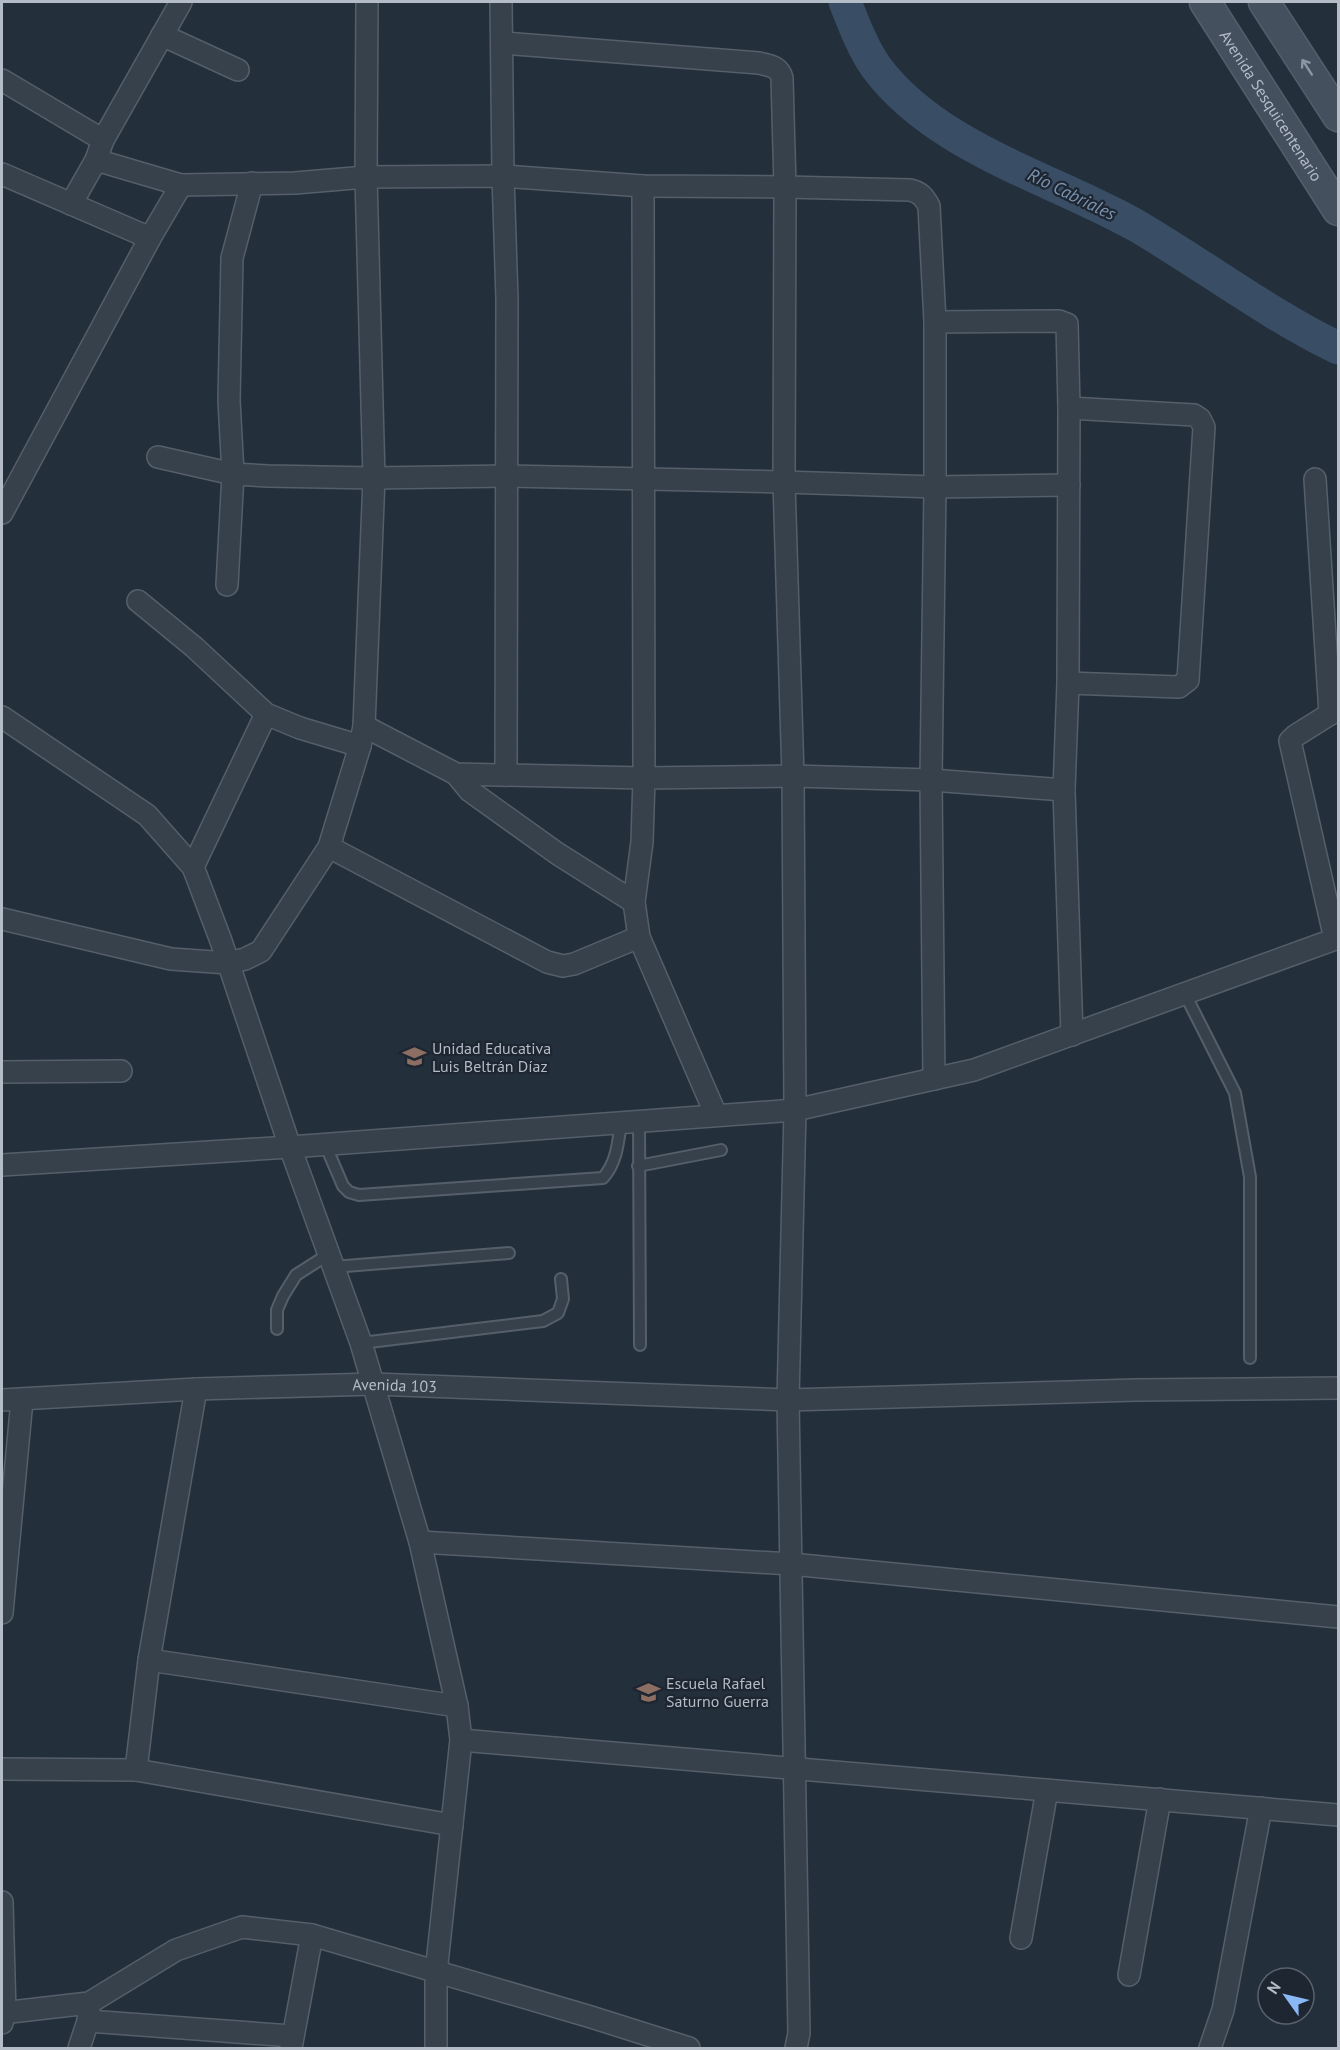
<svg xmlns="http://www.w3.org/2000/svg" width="1340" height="2050" viewBox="0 0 1340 2050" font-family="'PT Sans',sans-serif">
<rect width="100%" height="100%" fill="#242f3c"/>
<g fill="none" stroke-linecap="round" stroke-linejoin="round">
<path stroke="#394d65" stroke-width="33" d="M845,2C854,24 862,47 876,67C936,148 1052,178 1137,226C1205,266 1268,314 1338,348"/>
<defs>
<path id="service" d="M1185,994L1235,1093L1250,1177V1358
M639,1121L640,1345
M325,1144L343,1186L349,1192L359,1195L603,1178C617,1162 618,1143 621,1122
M638,1166L721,1150
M333,1267L509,1253
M277,1329V1310L283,1296L296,1275L329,1254
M361,1343L543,1321L558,1313L563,1299L561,1279"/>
<g id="minor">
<path d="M501,2L503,176L507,299L506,775"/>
<path d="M162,35L238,70"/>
<path d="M503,43L759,63C770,66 779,66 782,78L785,187L784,482L793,776L795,1110L788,1400L799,2033L796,2048"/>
<path d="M2,80L103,140L96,160L181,185L295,183L366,177L503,176L643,186L785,187L910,190C920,192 924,197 929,206L935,322V487L931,780L934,1079"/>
<path d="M103,140L181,2"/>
<path d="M2,174L150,238"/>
<path d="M643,186L644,778L642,842L634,902L639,937L716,1115"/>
<path d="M71,204L96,160"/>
<path d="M935,322L1059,321L1067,324L1069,408L1068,683L1064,790L1072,1035"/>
<path d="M158,457L233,474L268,476L374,478L508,476L784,482L935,487L1069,485"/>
<path d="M1315,479L1330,714"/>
<path d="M2,513L150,238L181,185"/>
<path d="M227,585L233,474L229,400L232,258L252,183"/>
<path d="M138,601L194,647L266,714L300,728L360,746"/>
<path d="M1068,683L1179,687L1188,680L1204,427L1200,419L1194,415L1069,408"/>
<path d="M2,717L147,815L193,867L221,941L290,1147L361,1343L420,1542L457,1706L461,1740L436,1973V2048"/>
<path d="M364,726L456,774L644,778L793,776L931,780L1064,790"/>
<path d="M456,774L470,791L558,854L634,902"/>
<path d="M329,847L547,962L563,966L574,964L639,937"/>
<path d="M193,867L266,714"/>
<path d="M2,919L171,959L228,963L245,959L261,951L329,847L360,746L364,726L374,478L366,177L367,2"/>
<path d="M1335,939L1290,741L1295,736L1338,709"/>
<path d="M2,1072L121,1071"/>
<path d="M2,1165L290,1147L795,1110L974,1070L1338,938"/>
<path id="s1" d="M2,1400L196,1389L374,1384L788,1400L1136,1390L1338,1388"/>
<path d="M420,1542L791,1564L1338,1617"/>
<path d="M2,1613L22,1400"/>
<path d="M149,1660L457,1706"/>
<path d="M461,1740L1338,1815"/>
<path d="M2,1769L136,1770L452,1825"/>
<path d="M136,1770L149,1660L196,1389"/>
<path d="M2,1902L5,2013L2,2023"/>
<path d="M1021,1938L1047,1790"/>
<path d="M1129,1975L1160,1799"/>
<path d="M2,2013L89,2003L176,1950L242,1927L312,1935L591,2017L689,2048"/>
<path d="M88,2021L292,2036"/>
<path d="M79,2048L88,2021L89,2007"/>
<path d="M291,2048L312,1935"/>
<path d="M1210,2048L1223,2010L1261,1808"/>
</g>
<g id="secondary">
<path id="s2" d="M1205,2L1338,210"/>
<path d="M1264,2L1338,116"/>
</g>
</defs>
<use href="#service" stroke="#555f6a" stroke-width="14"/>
<use href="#minor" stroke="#555f6a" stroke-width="24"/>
<use href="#secondary" stroke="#555f6a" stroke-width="33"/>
<use href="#service" stroke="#37414c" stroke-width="10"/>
<use href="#minor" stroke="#37414c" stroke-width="21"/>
<use href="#secondary" stroke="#45505f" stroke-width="30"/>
</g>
<defs><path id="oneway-shaft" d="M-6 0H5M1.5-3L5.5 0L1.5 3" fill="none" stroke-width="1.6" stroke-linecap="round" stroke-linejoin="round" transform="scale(1.5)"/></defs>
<use stroke="#8c96a3" href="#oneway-shaft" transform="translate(1307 67) rotate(-123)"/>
<defs>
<symbol id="school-bare" viewBox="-9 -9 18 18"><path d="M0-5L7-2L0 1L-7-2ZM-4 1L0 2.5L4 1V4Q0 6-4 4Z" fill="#8d6e63" stroke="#1d2631" stroke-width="2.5" paint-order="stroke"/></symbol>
</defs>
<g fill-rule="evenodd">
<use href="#school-bare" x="398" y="1040" width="33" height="33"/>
<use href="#school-bare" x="632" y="1676" width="33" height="33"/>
</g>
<g text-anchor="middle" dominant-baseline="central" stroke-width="4.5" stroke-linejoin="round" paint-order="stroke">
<g font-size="16" fill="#b3bcc7" stroke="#1d2631">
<text stroke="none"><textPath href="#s2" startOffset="123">Avenida Sesquicentenario</textPath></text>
<text stroke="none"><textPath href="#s1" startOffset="393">Avenida 103</textPath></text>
</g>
<g font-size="16" fill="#b3bcc7" stroke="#1d2631" text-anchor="start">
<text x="432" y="1048">Unidad Educativa<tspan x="432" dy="18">Luis Beltrán Díaz</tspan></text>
<text x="666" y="1683">Escuela Rafael<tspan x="666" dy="18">Saturno Guerra</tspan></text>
</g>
<g font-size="18" font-style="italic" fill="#7c93af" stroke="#1d2631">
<text transform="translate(1072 194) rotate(26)">Río Cabriales</text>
</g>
</g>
<rect width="1340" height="2050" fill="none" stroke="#b3bcc7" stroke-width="6"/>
<g transform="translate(1286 1996) rotate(304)"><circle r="28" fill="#1d2631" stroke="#59626d" stroke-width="1.5"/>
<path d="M0-4.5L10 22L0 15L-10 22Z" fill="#8ab8f5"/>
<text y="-9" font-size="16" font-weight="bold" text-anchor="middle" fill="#b3bcc7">N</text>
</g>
</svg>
